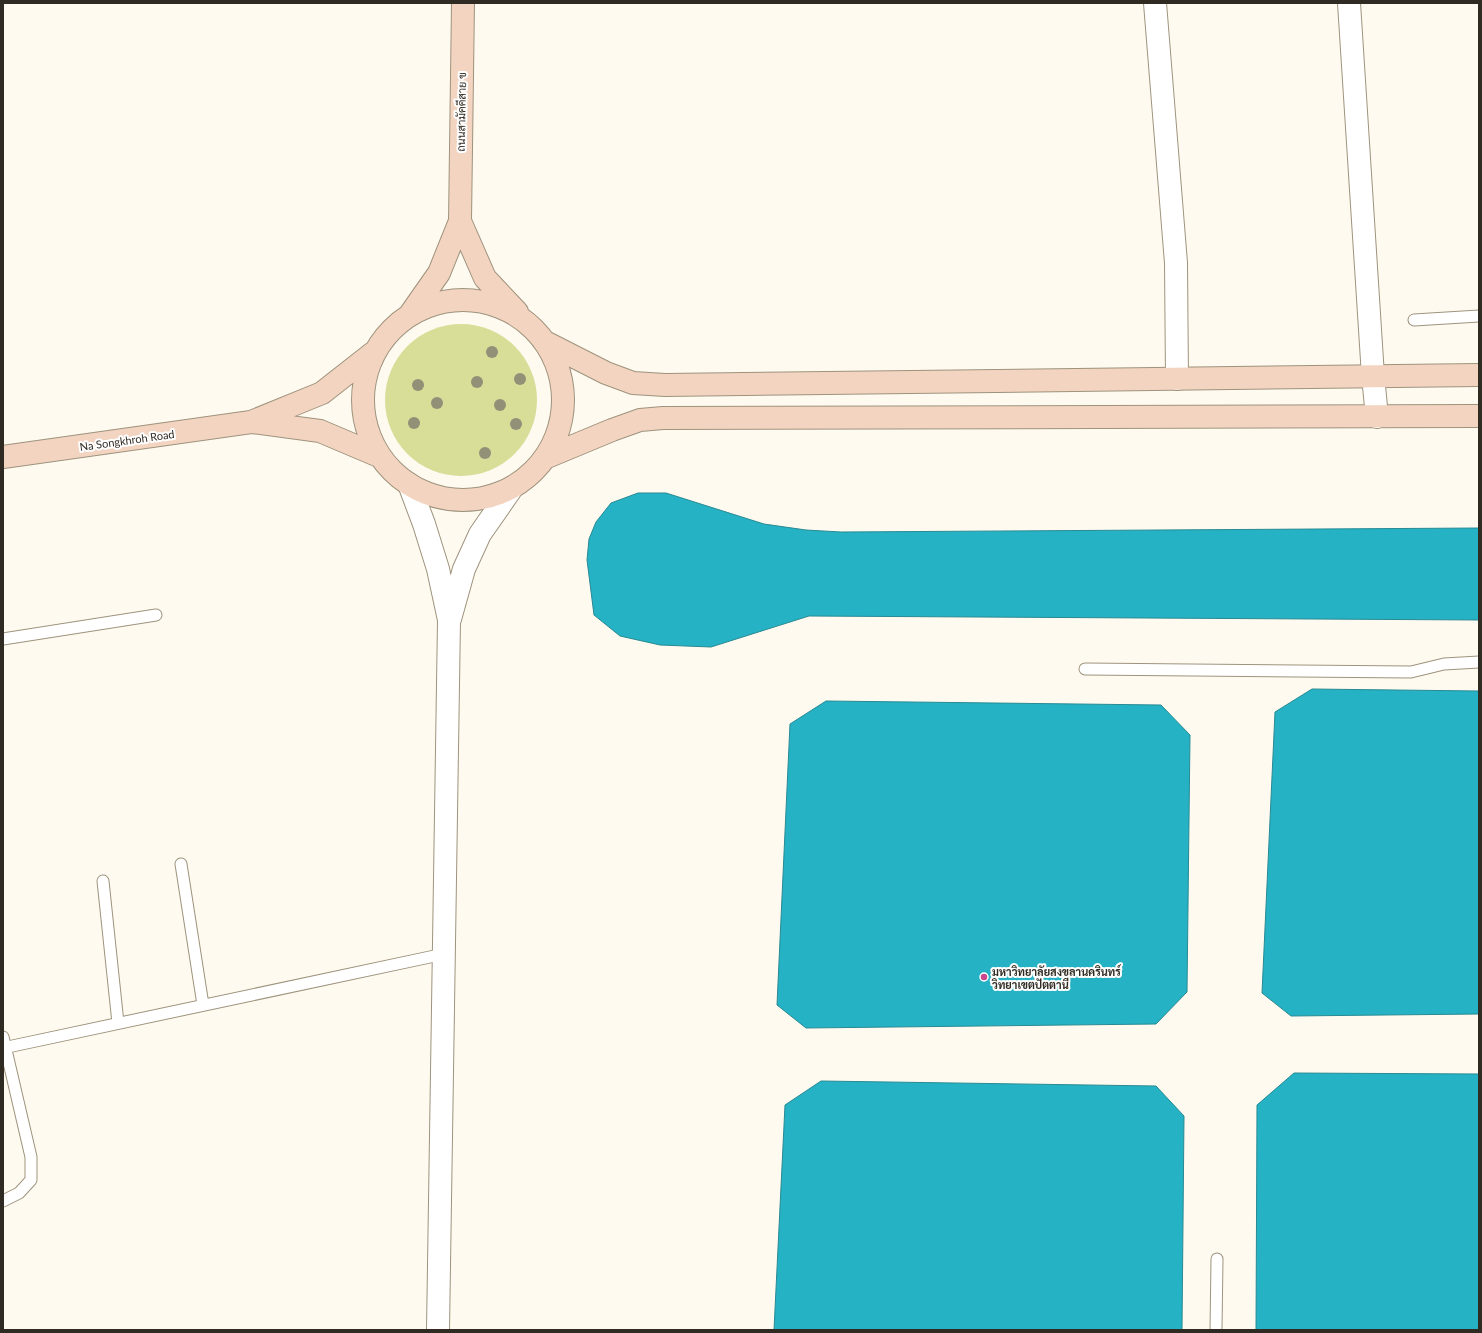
<svg xmlns="http://www.w3.org/2000/svg" width="1482" height="1333" viewBox="0 0 1482 1333" font-family="Lato,Sarabun,sans-serif">
<rect width="100%" height="100%" fill="#fffaf0"/>
<path fill="#d8de98" d="M385 400a76 76 0 1 1 152 0a76 76 0 1 1-152 0Z"/>
<path fill="#25b2c4" stroke="#288a93" d="M638,493H666L764,524L806,530L841,532L1479,528V620L809,616L711,647L660,645L620,636L594,615L587,560L589,539L596,522L611,503Z
M1312,689L1479,691V1014L1291,1016L1262,993L1275,712Z
M826,701L1161,705L1190,735L1187,992L1156,1024L806,1028L777,1005L790,724Z
M1294,1073L1479,1074V1330H1256L1257,1105Z
M821,1081L1156,1086L1184,1116L1182,1330H774L785,1105Z"/>
<g fill="none" stroke-linecap="round" stroke-linejoin="round">
<defs>
<path id="service" d="M1414,320L1479,316
M3,639L156,615
M1085,669L1411,672L1444,664L1479,662
M181,864L203,1005
M103,881L118,1023
M3,1037L31,1157V1180L19,1193L3,1201
M3,1048L444,954
M1216,1330L1217,1259"/>
<path id="minor" d="M1155,3L1176,263L1177,379
M1349,3L1373,376L1377,417"/>
<path id="tertiary" d="M409,484L424,524L438,569L449,620L438,1330
M450,619L464,569L480,534L512,488"/>
<path id="secondary" d="M460,221L485,278L517,312
M363 400a100 100 0 1 1 200 0a100 100 0 1 1-200 0Z
M411,313L439,273L460,221L463,3
M545,342L606,373L633,383L665,385L1479,375
M252,422L320,431L379,456
M3,457L251,422L322,393L373,353
M547,457L612,430L640,420L663,418L1479,416"/>
</defs>
<use href="#service" stroke="#9e937d" stroke-width="13"/>
<use href="#minor" stroke="#9e937d" stroke-width="24"/>
<use href="#tertiary" stroke="#9e937d" stroke-width="24"/>
<use href="#secondary" stroke="#9e937d" stroke-width="24"/>
<use href="#service" stroke="#fff" stroke-width="11"/>
<use href="#minor" stroke="#fff" stroke-width="22"/>
<use href="#tertiary" stroke="#fff" stroke-width="22"/>
<use href="#secondary" stroke="#f2d4c0" stroke-width="22"/>
</g>
<g fill="#929178">
<circle cx="492" cy="352" r="6"/>
<circle cx="520" cy="379" r="6"/>
<circle cx="477" cy="382" r="6"/>
<circle cx="418" cy="385" r="6"/>
<circle cx="437" cy="403" r="6"/>
<circle cx="500" cy="405" r="6"/>
<circle cx="414" cy="423" r="6"/>
<circle cx="516" cy="424" r="6"/>
<circle cx="485" cy="453" r="6"/>
</g>
<circle fill="#ca478d" stroke="#fff" stroke-width="1.5" cx="984" cy="977" r="4"/>
<g text-anchor="middle" dominant-baseline="central" stroke-width="4" stroke-linejoin="round" paint-order="stroke">
<g font-size="11" fill="#302b22" stroke="#fff">
<text transform="translate(461 112) rotate(-89)">ถนนสามัคคีสาย ข</text>
<text transform="translate(127 440) rotate(-8)">Na Songkhroh Road</text>
</g>
<g font-size="11" font-weight="bold" fill="#302b22" stroke="#fff" text-anchor="start">
<text x="992" y="971">มหาวิทยาลัยสงขลานครินทร์<tspan x="992" dy="13">วิทยาเขตปัตตานี</tspan></text>
</g>
</g>
<rect width="1482" height="1333" fill="none" stroke="#302b22" stroke-width="8"/>
</svg>
